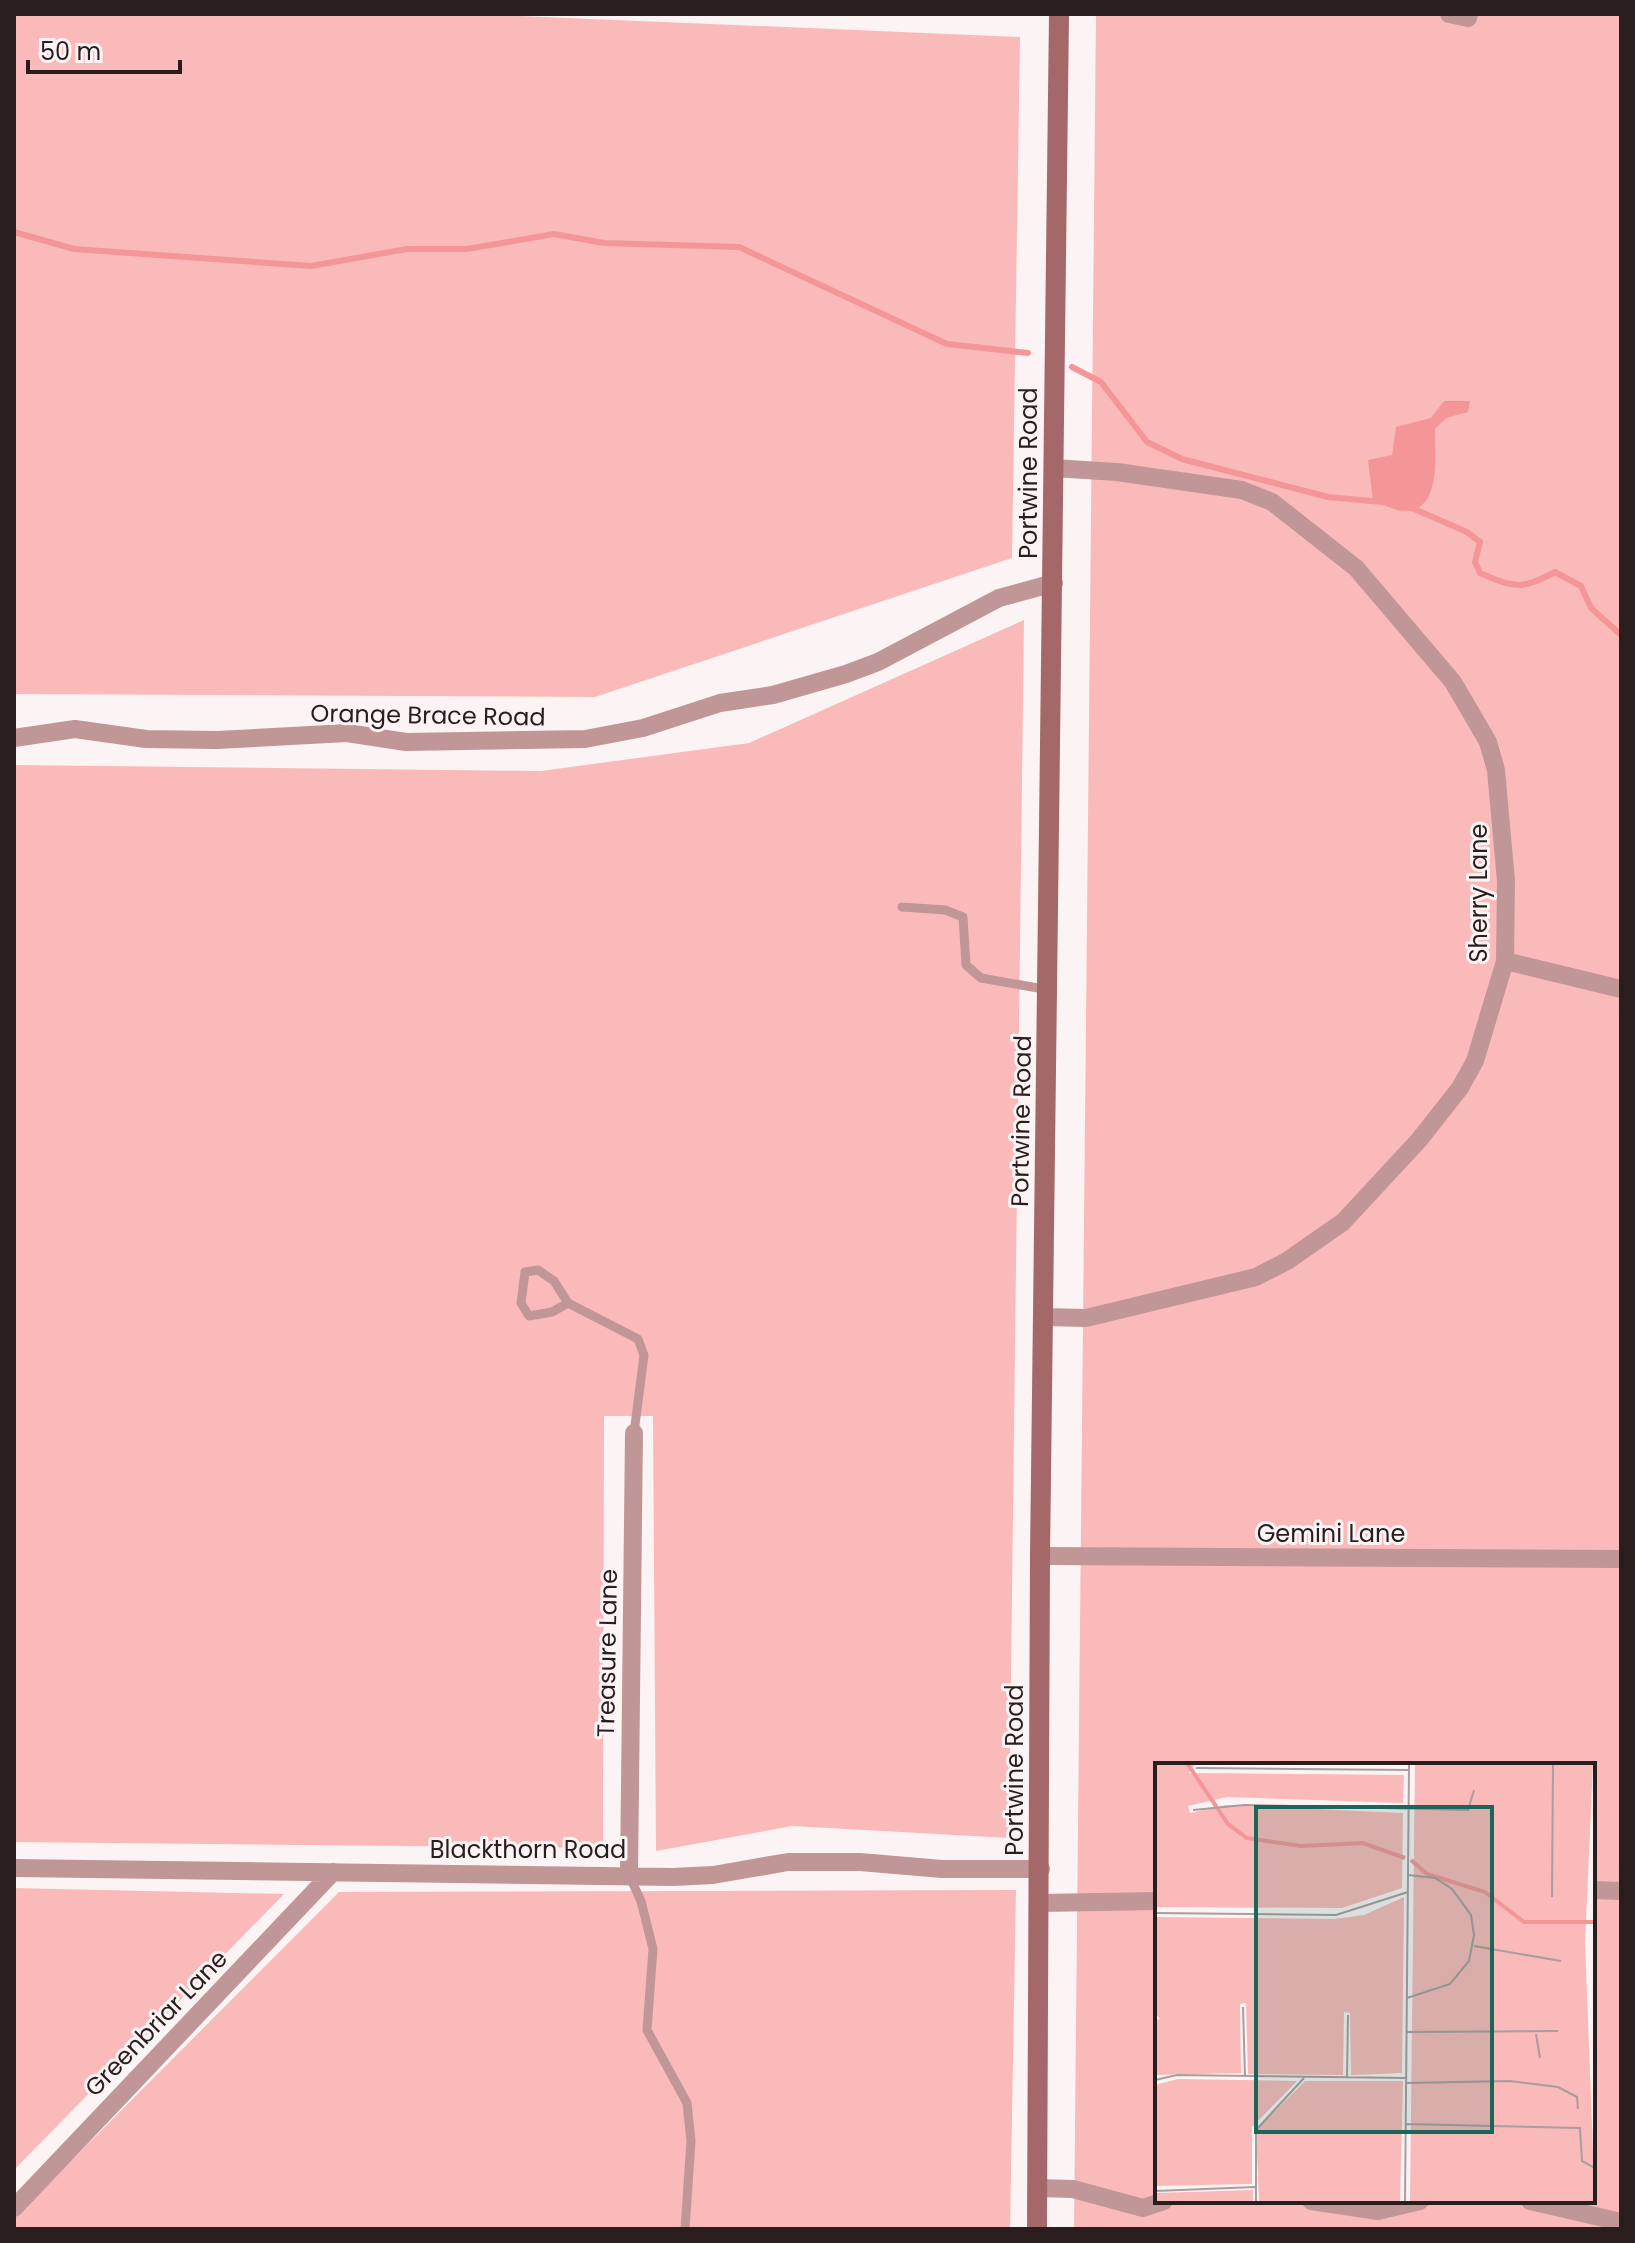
<svg xmlns="http://www.w3.org/2000/svg" width="1635" height="2243" viewBox="0 0 1635 2243" font-family="Poppins,sans-serif">
<rect width="100%" height="100%" fill="#fcf4f4"/>
<path fill="#fabab9" fill-rule="evenodd" d="M14,14H475L1020,37L1012,558L595,697L14,694Z
M1096,14H1621V2229H1074ZM1157,1765H1593V2201H1157Z
M1024,620L1009,1838L792,1826L656,1851L653,1416H604L603,1848L14,1842V765L541,771L749,743Z
M14,1888L284,1894L14,2170Z
M1016,1890L1010,2229H14V2218L339,1892Z"/>
<path fill="#f49698" d="M1444,401H1470L1468,412L1446,418L1435,429C1434,454 1443,510 1405,511C1395,511 1382,504 1373,501L1368,460L1392,455L1396,427L1431,418Z"/>
<g fill="none" stroke-linecap="round" stroke-linejoin="round">
<path stroke="#f49698" stroke-width="6" d="M14,232L74,249L311,266L407,249H467L554,234L604,243L739,247L947,344L1028,353
M1072,367L1101,382L1147,442L1182,459L1328,497L1382,502
M1405,505L1467,532L1480,542L1475,562L1480,573C1515,588 1521,590 1555,572L1581,586L1591,608L1621,635"/>
<path stroke="#c19696" stroke-width="9" d="M902,907L945,910L963,917L966,965L981,978L1049,990
M568,1303L552,1312L529,1316L521,1303L525,1272L538,1270L554,1281L568,1303L638,1339L644,1355L634,1433
M630,1877L641,1901L653,1949L647,2030L687,2103L691,2141L685,2229"/>
<path stroke="#c19696" stroke-width="18" d="M1449,14L1468,18L1469,14
M14,738L75,729L146,739L217,740L347,733L406,742L585,739L643,728L720,703L773,695L846,674L878,662L999,598L1054,583
M1505,961L1621,989
M1044,1317L1086,1318L1256,1277L1287,1261L1343,1222L1419,1140L1460,1088L1475,1061L1505,961L1506,881L1496,770L1488,742L1453,682L1356,568L1272,502L1242,490L1117,472L1053,468
M1040,1556L1621,1559
M14,1868L673,1877L713,1875L788,1862H860L942,1869H1041
M629,1874L634,1433
M1593,1890L1621,1891
M1040,1903L1157,1901
M1037,2188L1073,2189L1143,2208L1164,2201
M1311,2201L1378,2211L1420,2201
M1530,2201L1621,2222
M14,2208L333,1872"/>
<path stroke="#a46868" stroke-width="20" d="M1037,2229L1040,1556L1059,14"/>
</g>
<g text-anchor="middle" dominant-baseline="central" stroke-width="6" stroke-linejoin="round" paint-order="stroke">
<g font-size="24" fill="#2a1d1d" stroke="#fcf4f4">
<text transform="translate(1028 473) rotate(-90)">Portwine Road</text>
<text transform="translate(428 715) rotate(1)">Orange Brace Road</text>
<text transform="translate(1478 893) rotate(-90)">Sherry Lane</text>
<text transform="translate(1021 1121) rotate(-89)">Portwine Road</text>
<text x="1331" y="1533">Gemini Lane</text>
<text transform="translate(607 1653) rotate(-89)">Treasure Lane</text>
<text transform="translate(1014 1770) rotate(-90)">Portwine Road</text>
<text x="528" y="1849">Blackthorn Road</text>
<text transform="translate(156 2023) rotate(-46)">Greenbriar Lane</text>
</g>
</g>
<g transform="translate(1155 1763)">
<rect width="440" height="440" fill="#fcf4f4"/>
<path d="M0,0H41L34,10L249,12L248,40L72,34L33,43L35,50L71,42L248,50L247,125L187,145L0,144ZM260,0H438L430,180L440,440H255ZM249,134L247,310L196,312L195,250L189,249L188,312L93,311L91,240L85,241L86,310L0,312V257L5,256L0,250V154L179,156L209,152ZM23,316L142,318L97,364V421L0,423V322ZM150,318H248L245,440H104L101,367ZM98,427V440H0V430Z" fill="#fabab9"/>
<path fill="none" stroke="#f49698" stroke-width="4" d="M32,0L73,61L92,75L146,83L208,80L250,95M256,97L272,111L330,129L369,159H440"/>
<path fill="none" stroke="#a89e9e" stroke-width="2" d="M41,5L254,7M38,47L89,42L313,47L319,27M397,134L398,0M0,150L181,152L253,129M319,183L406,198M252,235L295,221L314,198L319,172L316,152L297,126L280,115L253,112M88,244L90,314M251,269L403,268M381,271L385,295M192,315L193,252M0,317L22,312L251,315M252,320L354,318L403,324L422,334L423,346M251,361L425,365L427,398L440,405M0,428L100,424M101,440V367L149,315M250,440L254,0"/>
<path fill="#1e6559" fill-opacity="0.15" stroke="#1e6559" stroke-width="4" d="M101,44H337V369H101Z"/>
<rect width="440" height="440" fill="none" stroke="#2a1d1d" stroke-width="4"/>
</g>
<rect width="1635" height="2243" fill="none" stroke="#2a1d1d" stroke-width="32"/>
<path d="M28 60v12h152v-12" fill="none" stroke="#2a1d1d" stroke-width="4"/>
<text x="40" y="60" font-size="24" fill="#2a1d1d" stroke="#fcf4f4" stroke-width="6" paint-order="stroke">50 m</text>
</svg>
